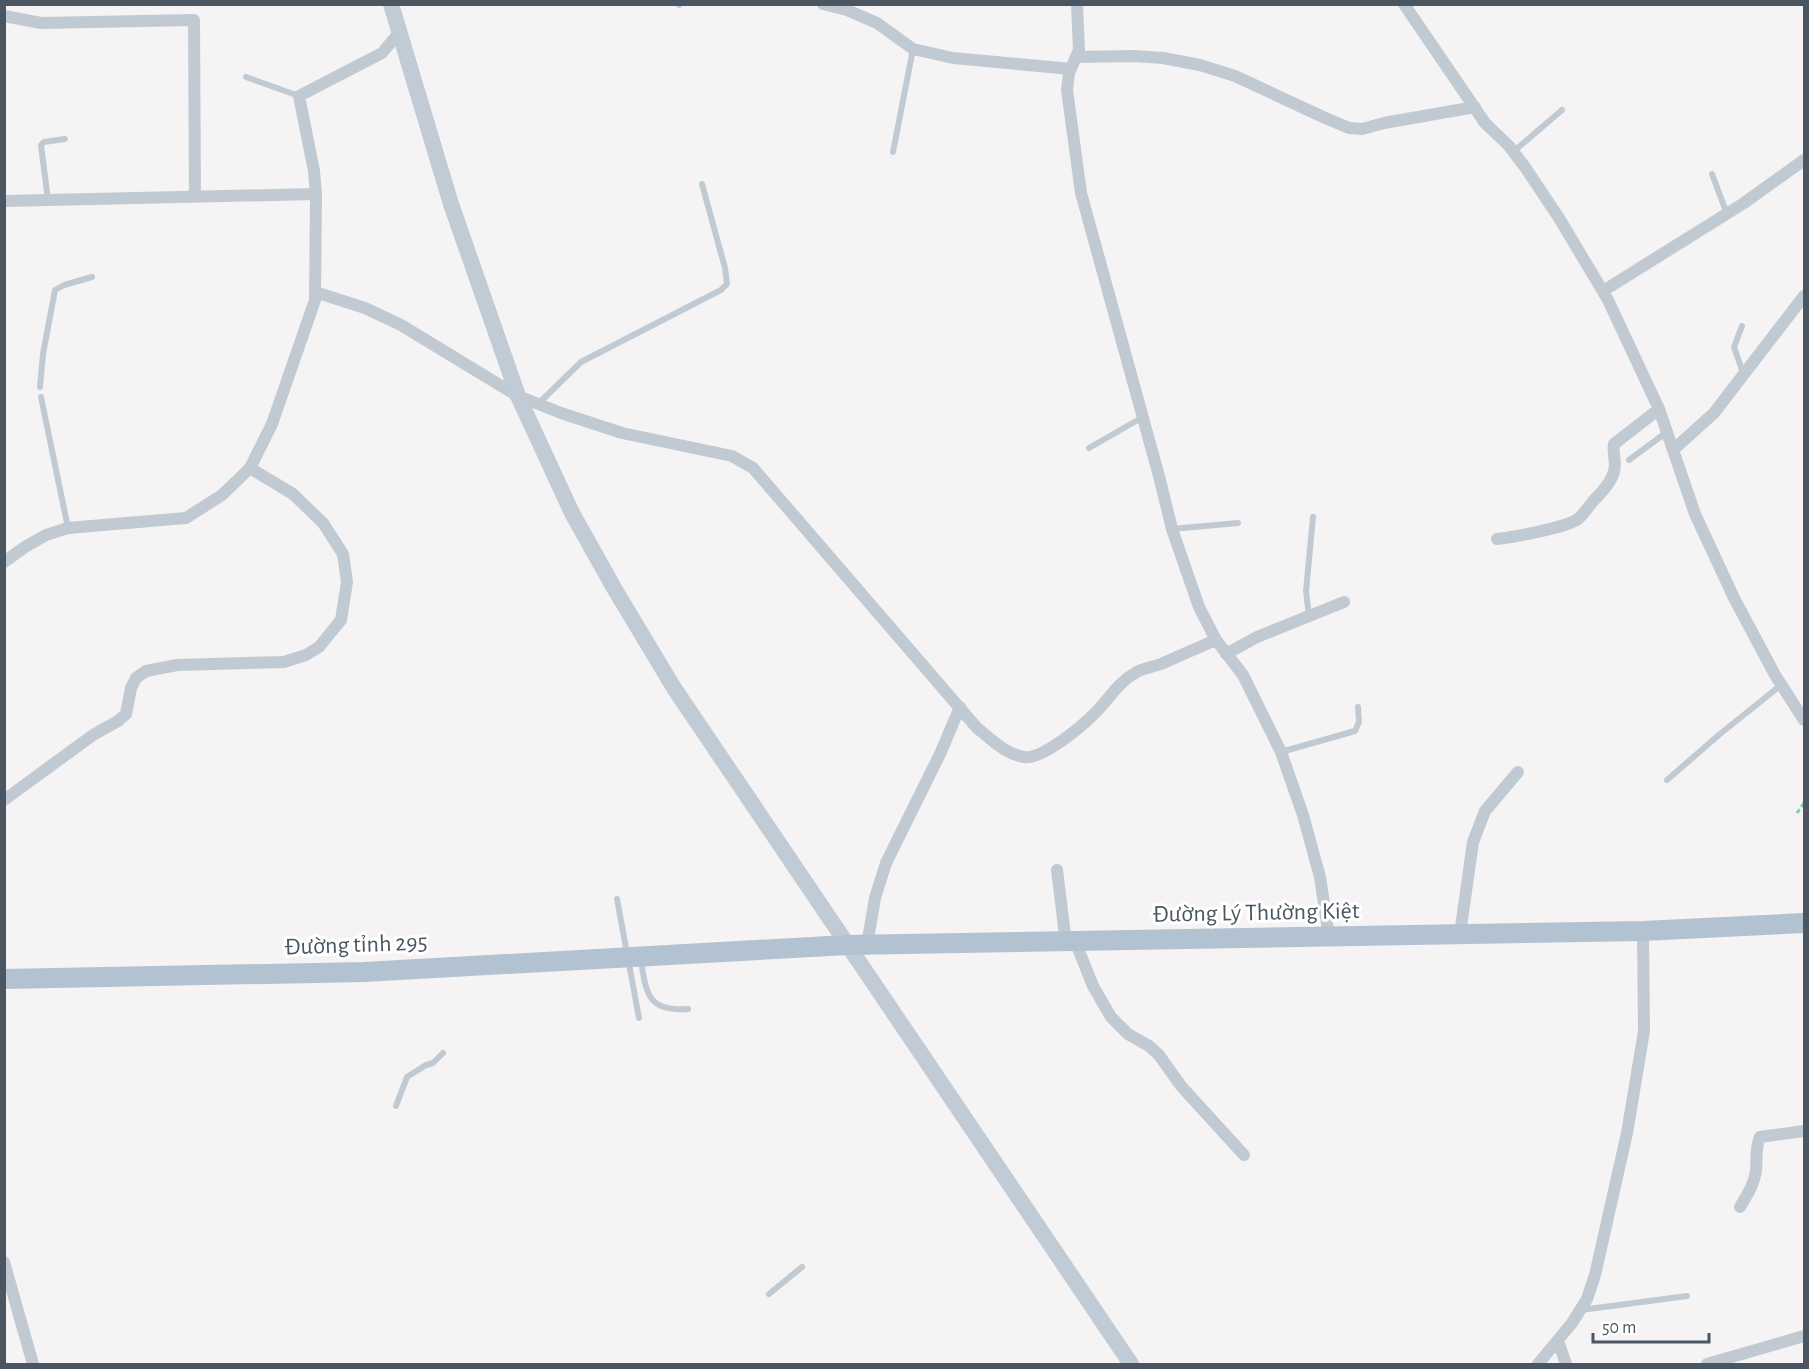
<svg xmlns="http://www.w3.org/2000/svg" width="1809" height="1369" viewBox="0 0 1809 1369" font-family="'Alegreya Sans',sans-serif">
<rect width="100%" height="100%" fill="#f5f3f3"/>
<g fill="none" stroke-linecap="round" stroke-linejoin="round">
<path stroke="#7ad0a6" stroke-width="3" stroke-dasharray="4.5 3" stroke-linecap="butt" d="M1797,813L1804,803"/>
<path stroke="#c1cad2" stroke-width="6" d="M679,5V4
M246,77L299,96
M893,152L913,49
M1513,152L1562,110
M1712,174L1727,214
M48,200L41,145L44,142L65,139
M1742,326L1734,347L1743,373
M40,387L43,354L55,290L64,285L92,277
M41,397L68,528
M539,403L581,362L721,290L727,284L725,268L702,184
M1089,448L1143,417
M1629,460L1667,432
M1172,529L1238,523
M1309,616L1306,591L1313,517
M1281,752L1355,731L1359,722L1358,707
M1667,780L1720,734L1781,685
M617,899L639,1018
M641,960C646,995 649,1012 688,1009
M396,1106L407,1077L426,1065L433,1063L443,1053
M769,1294L802,1267
M1581,1310L1687,1296"/>
<path stroke="#c1cad2" stroke-width="12" d="M823,4L847,10L877,23L913,49L953,58L1071,69
M1077,4L1079,50L1069,73L1067,90L1081,193L1159,476L1172,529L1199,607L1216,640L1243,675L1281,752L1303,815L1320,877L1329,937
M1404,4L1485,123L1509,146L1525,167L1559,218L1608,300L1659,409L1695,514L1734,598L1775,675L1804,720
M4,16L41,23L194,20L195,197
M1077,57L1134,56L1163,58L1200,65L1235,76L1323,117L1349,128L1362,129L1384,123L1475,107
M4,201L316,194
M1603,291L1744,203L1804,160
M315,292L365,308L401,325L518,396L561,413L622,433L732,456L753,468L977,728C991,739 1005,754 1024,757C1041,760 1080,728 1093,715C1107,702 1117,683 1135,673C1142,668 1153,667 1161,664C1179,656 1197,648 1216,640
M1673,450L1714,413L1804,296
M1497,539C1514,537 1565,528 1578,519C1584,514 1590,504 1596,498C1603,491 1612,481 1614,471C1617,462 1612,453 1614,444L1659,409
M4,562L25,547L46,535L68,528L186,518L222,495L250,468L272,424L315,300L316,194L314,171L299,96L382,53L398,34
M1226,654L1257,637L1344,602
M4,800L93,735L118,721L126,714L131,688L136,678L146,671L177,665L284,662L306,655L319,647L341,620L347,582L343,554L323,523L293,494L250,468
M1057,870L1065,935L1069,941
M1460,934L1473,842L1485,811L1518,772
M1075,941L1093,986L1111,1017L1128,1034L1149,1046L1159,1055L1181,1086L1244,1155
M867,945L875,898L886,863L940,754L960,707
M1740,1207C1747,1195 1754,1185 1756,1171C1757,1160 1755,1148 1760,1137L1804,1131
M4,1262L33,1364
M1558,1341L1566,1364
M1538,1364L1572,1323L1587,1299L1595,1275L1627,1133L1644,1031L1643,931
M1707,1364L1804,1336"/>
<path stroke="#c1cbd6" stroke-width="16" d="M391,4L451,204L518,396L572,513L614,588L674,688L1131,1364"/>
<path stroke="#b3c2d1" stroke-width="20" d="M4,979L364,972L847,945L1643,931L1804,923"/>
</g>
<g text-anchor="middle" dominant-baseline="central" stroke-width="6" stroke-linejoin="round" paint-order="stroke">
<g font-size="24" fill="#4a5661" stroke="#fff">
<text transform="translate(1256 913) rotate(-1)">Đường Lý Thường Kiệt</text>
<text transform="translate(356 945) rotate(-2)">Đường tỉnh 295</text>
</g>
</g>
<rect width="1809" height="1369" fill="none" stroke="#4a5661" stroke-width="12"/>
<path d="M1593 1333v9h116v-9" fill="none" stroke="#4a5661" stroke-width="3"/>
<text x="1602" y="1333" font-size="18" fill="#4a5661" stroke="#ffffff" stroke-width="4.5" paint-order="stroke">50 m</text>
</svg>
